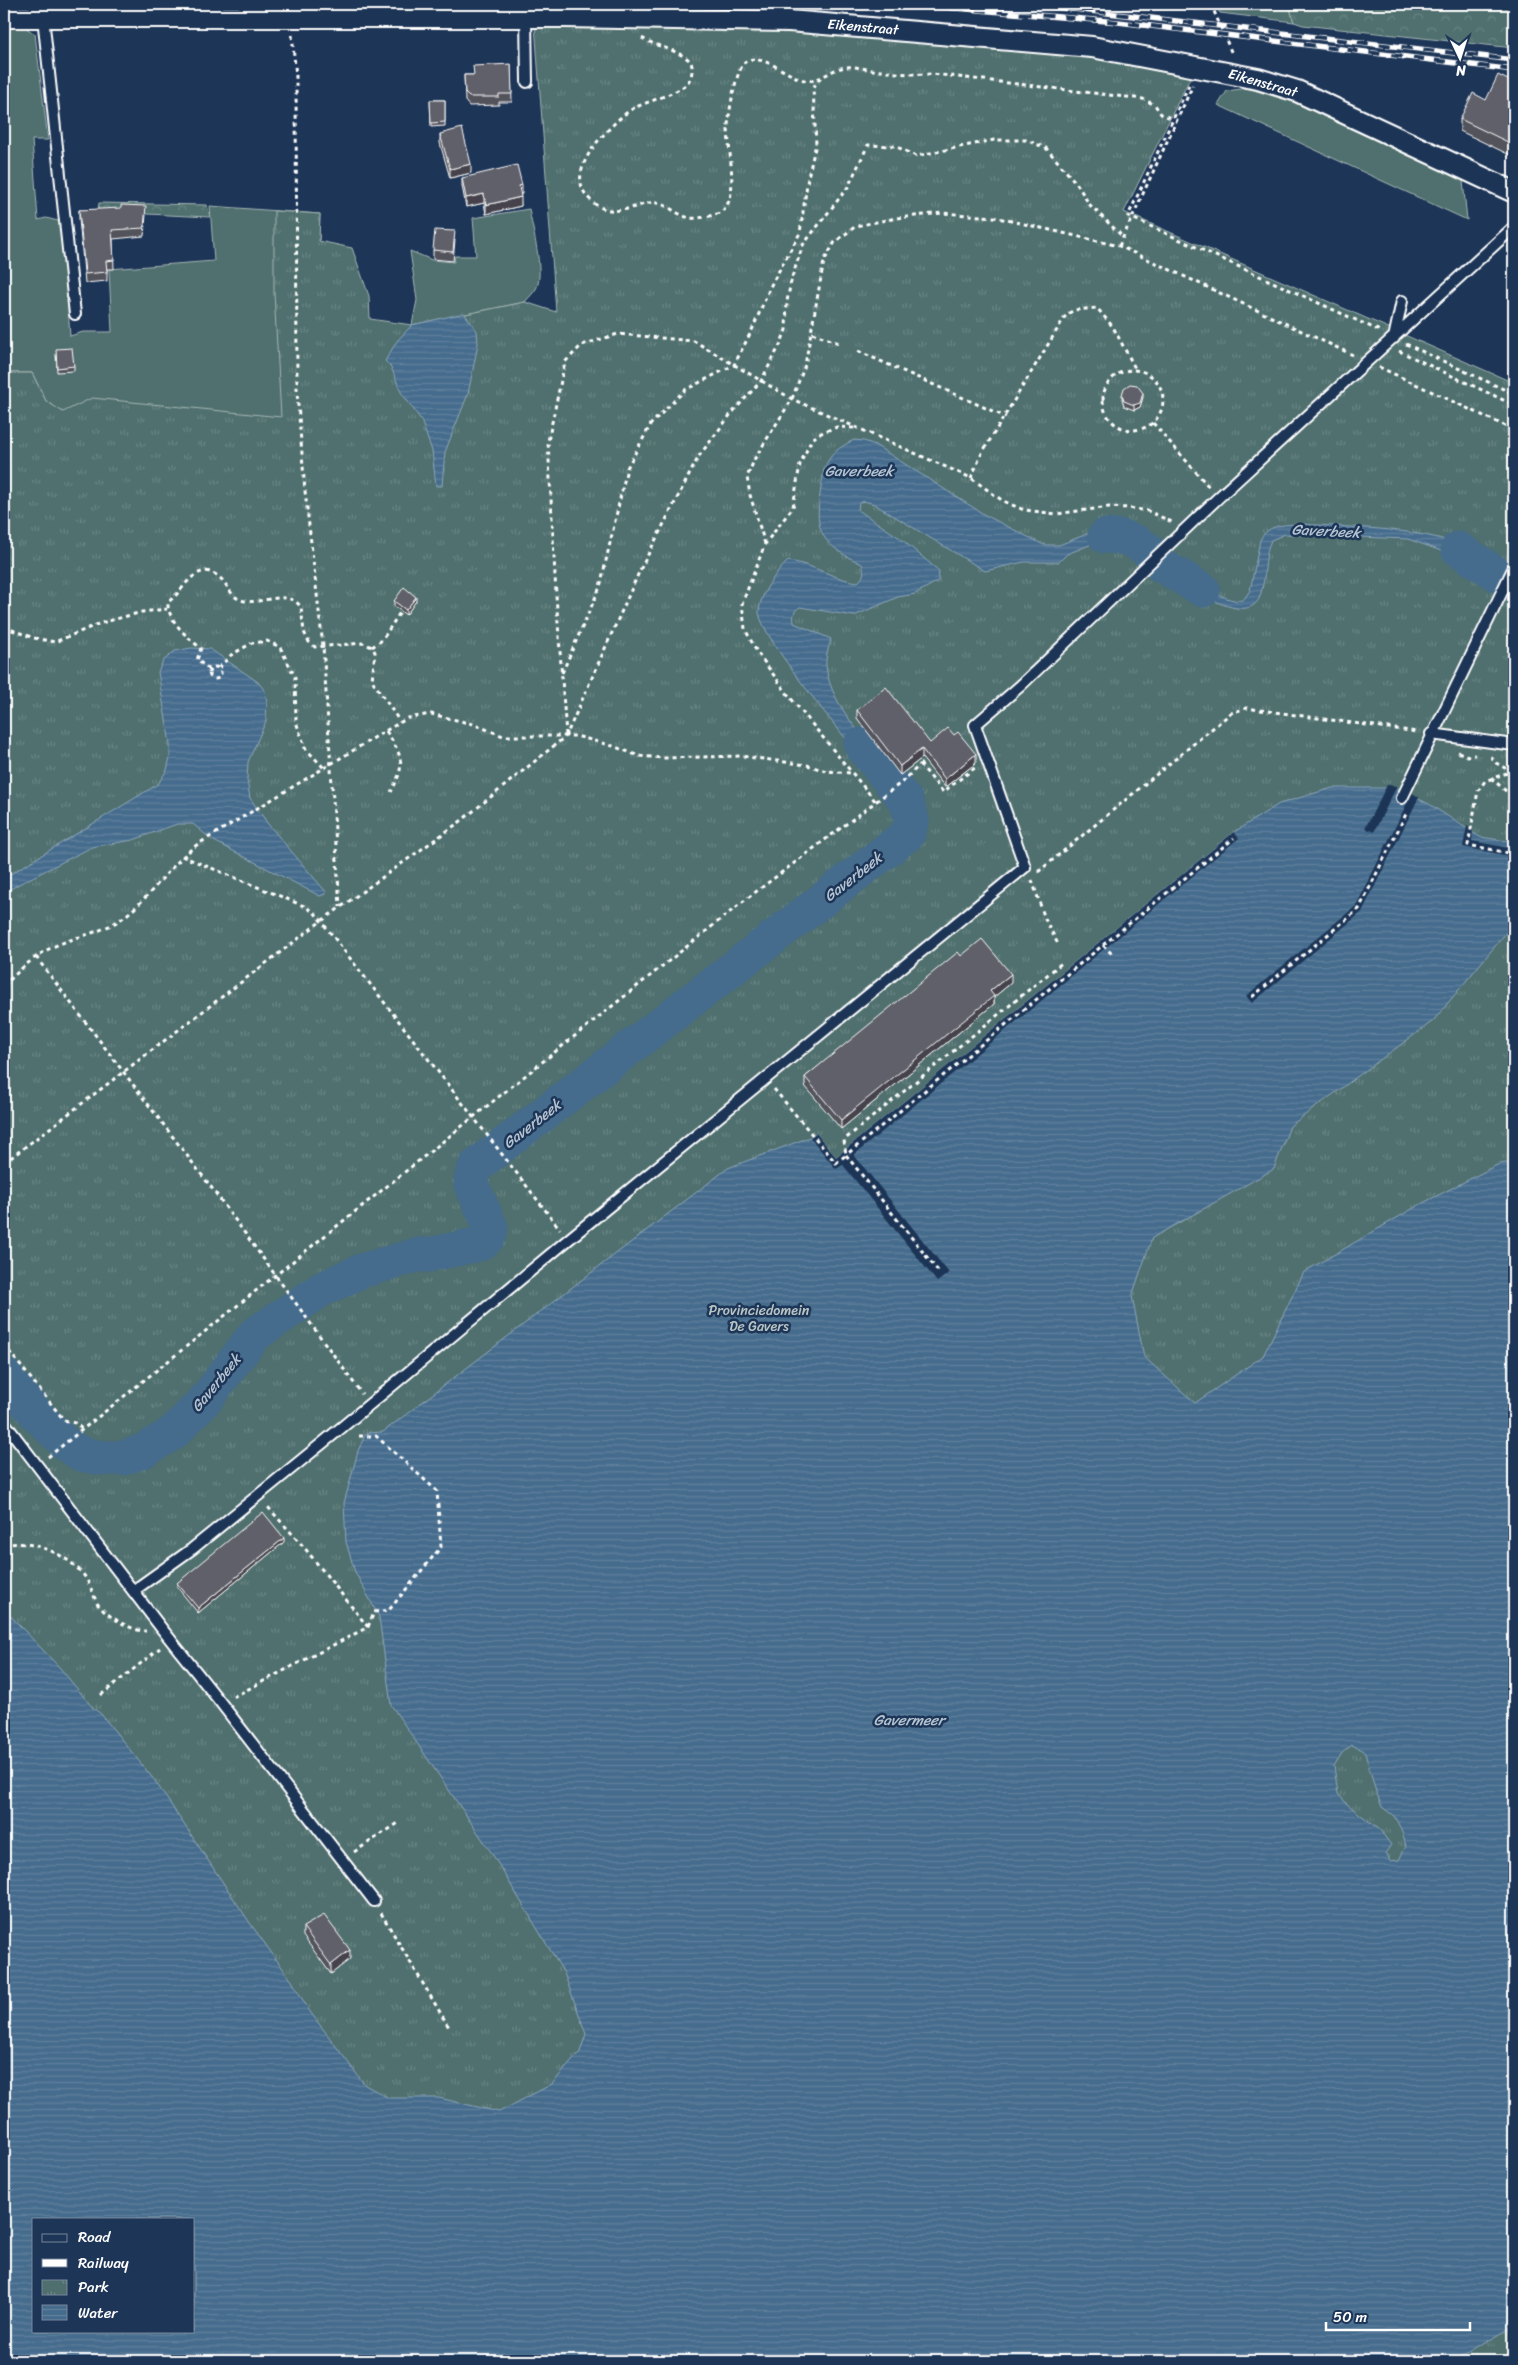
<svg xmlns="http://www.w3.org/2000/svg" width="1518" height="2365" viewBox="0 0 1518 2365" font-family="Sriracha,sans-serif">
<defs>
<pattern id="forest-crowns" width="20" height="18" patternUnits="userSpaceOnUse" patternTransform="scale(1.25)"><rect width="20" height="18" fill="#4f6f6e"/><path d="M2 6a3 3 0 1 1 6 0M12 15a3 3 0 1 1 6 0" fill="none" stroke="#698584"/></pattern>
<pattern id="park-tufts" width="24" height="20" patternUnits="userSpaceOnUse" patternTransform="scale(1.25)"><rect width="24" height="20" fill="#4f6f6e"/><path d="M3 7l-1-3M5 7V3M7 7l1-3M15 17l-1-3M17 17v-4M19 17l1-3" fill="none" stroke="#698584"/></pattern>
<pattern id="water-rules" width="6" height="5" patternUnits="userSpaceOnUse" patternTransform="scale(1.25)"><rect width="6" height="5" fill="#456c8d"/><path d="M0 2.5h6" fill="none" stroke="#61829e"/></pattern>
</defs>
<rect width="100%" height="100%" fill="#1d3557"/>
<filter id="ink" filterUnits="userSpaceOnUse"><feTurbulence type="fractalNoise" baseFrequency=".02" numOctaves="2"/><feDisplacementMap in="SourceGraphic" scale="10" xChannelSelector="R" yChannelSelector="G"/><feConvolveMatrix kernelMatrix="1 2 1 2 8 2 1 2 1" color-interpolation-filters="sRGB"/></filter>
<g filter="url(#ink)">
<path fill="#4f6f6e" stroke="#a7b7b6" d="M1214,4H1292L1291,12L1294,22L1220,13Z
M20,24L35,34L48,140H32L38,220L46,218L62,222L70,336L83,332H112L109,269L214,261L210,206L320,214L319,241L307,423L4,586L46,401L32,373H4V25Z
M1247,88L1293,102L1463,181L1467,220L1218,105L1227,91Z
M529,209C532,227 544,270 537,287C534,293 529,297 525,302L412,325L417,300L410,251L432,260L454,262L455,256H476L473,218Z"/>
<path fill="url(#forest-crowns)" stroke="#a7b7b6" d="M1292,4H1514V48L1303,25L1294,22L1291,12Z
M99,203L207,205L210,217L105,212L98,209Z"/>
<path fill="url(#park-tufts)" stroke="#a7b7b6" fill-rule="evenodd" d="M535,25L750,27L1091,55L1192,74L1124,212L1514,383V2361H4V373H32L46,401L63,412L92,398L281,417L274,293V211L320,214L319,241L352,248L369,296L370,319L412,325L525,302L556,312ZM34,2219H194V2331H34Z"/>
<path fill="url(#water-rules)" stroke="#8fa7bb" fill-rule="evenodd" d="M464,313L477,331L478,344L468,394L445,452L442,486H436L432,451L421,420L401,392L391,367L385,361L397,341L412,325Z
M854,440L864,441L875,445L985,515L1044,545H1059L1092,532L1108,529L1141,535L1157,543L1145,555L1128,551L1109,544H1092L1067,554L1059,562H1024L985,571L874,504L864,501L859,503L858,510L900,538L939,571L938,581L915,594L898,597L854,616L800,607C793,611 793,616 794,623L831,639C829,647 825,657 826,666C831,709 871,744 897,776L885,786C864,760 756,635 759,610C761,593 776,572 788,561C813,564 835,580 858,582C864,577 865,572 862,564C808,539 816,521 824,469C830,454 839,447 854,440Z
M1303,524C1352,528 1408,527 1455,543C1471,549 1487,561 1502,570L1497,580L1469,561L1408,539L1285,534L1271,540C1263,557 1267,577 1260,596C1248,632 1177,579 1157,568L1164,562C1181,572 1225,605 1243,600L1250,591L1260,540C1269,523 1285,525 1303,524Z
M191,648L210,649L258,682L265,691L267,702L266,721L248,762L247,780L250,798L268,824L327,893L320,896L212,840L193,824H177L133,840L92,847L17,885L4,893V878L158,784L167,770L170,757V744L158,672L163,661L175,651Z
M1332,788H1396L1429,804L1480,837L1514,842V928H1510L1433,1021L1290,1126L1274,1169L1152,1238L1132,1296L1144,1357L1195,1403L1263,1356L1304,1272L1419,1205L1499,1164L1514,1162V2326L1466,2354L1441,2361H4V1609L60,1668L93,1708L101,1714L155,1781L252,1926L292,1981L308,2009L365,2085L389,2098H439L499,2112L552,2084L580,2052L586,2034L564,1973L491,1852L391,1705L379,1617L355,1572L346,1542L344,1503L358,1451L366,1433L383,1432L728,1168L810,1137L816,1133L836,1157L1234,832L1279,804ZM1352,1745L1365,1752L1376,1792L1382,1807L1394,1816L1401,1829L1406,1846L1399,1860L1390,1861L1386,1852L1391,1845L1380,1830L1347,1804L1338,1794L1334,1766L1342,1753ZM34,2219H194V2331H34Z"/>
<path fill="#1d3557" d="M1387,785L1397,786L1374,832L1365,828Z
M1412,793L1419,797L1362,912L1252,1003L1246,996L1356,906Z
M1467,826L1473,830L1472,841L1514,849V857L1463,847Z
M1234,832L1239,838L854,1155L949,1273L937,1282L843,1165L836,1169L810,1137L816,1133L836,1157Z"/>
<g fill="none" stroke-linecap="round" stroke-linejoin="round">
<path stroke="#456c8d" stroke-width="35" d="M1105,536L1122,537L1136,542L1149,551L1161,565L1203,590
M1458,549L1514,585
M4,1375L37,1415L67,1445L81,1454L102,1458H123L143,1451L173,1433L206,1399L254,1335L322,1289L361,1271L417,1255H428L479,1244C486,1240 490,1237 491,1228L471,1184L472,1176L476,1166L908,834L912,820L906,801L861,745"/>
<defs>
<path id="service" d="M43,17L75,314
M526,17L527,82
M1394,338L1402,301
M1431,734L1514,745
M1402,798L1514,567
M4,1422L162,1629L221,1703L374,1901
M133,1591L192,1549L341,1428L569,1239L1025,867L975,725L1019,687L1219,497L1514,227"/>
<path id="minor" d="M4,17H565L789,21L1092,47L1258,79L1297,91L1514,192"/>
</defs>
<use href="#service" stroke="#fff" stroke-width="14"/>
<use href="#minor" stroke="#fff" stroke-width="24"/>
<path stroke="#fff" stroke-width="3" stroke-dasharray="4 4" stroke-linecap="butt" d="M1211,4L1232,54
M292,35L296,76L297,392L305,491L323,646L340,907
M642,38C654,46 681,51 690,61C694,66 692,77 688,82C680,93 648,101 634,108C620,116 609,129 598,141C586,156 573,177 586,195C603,217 623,211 644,204C665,198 672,214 690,218C697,219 713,216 719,213C725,210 728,204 730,198C735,179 728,147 728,126C729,113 736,64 748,60C764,55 788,76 804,80C819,84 831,68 846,67C855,66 864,69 873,70C893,73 913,75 933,74L1143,99L1155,105L1161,114L1173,119
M1189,85L1128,216L1380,331
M1119,246L1193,85
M812,333L839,343
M1406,344L1514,394
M858,351L1006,417
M1399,351L1514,405
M1379,367L1514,430
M1103 400a30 30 0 1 1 60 0a30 30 0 1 1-60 0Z
M1153,423L1210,488
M854,428L837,427L823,432L812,439L800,464L793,507L765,544L742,604L745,629L757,652L789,696L876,802
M971,478L982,453L1066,315L1074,310L1097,308L1113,327L1136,370
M765,544L750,495L747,477L755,458L792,399L805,365L824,261L835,242L856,226L897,218L942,213L994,217L1119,246L1353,355
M4,627L34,638L55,642L101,623L142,612L167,609
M372,647L382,640L401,611
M209 673a6 6 0 1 1 12 0a6 6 0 1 1-12 0Z
M219,668L231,655L252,643L267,641L280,647L295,677L296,722L303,741L305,748L325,769
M209,669L197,660L201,648C188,639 166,618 168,602C183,592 187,574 206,571C229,576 226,595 241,600C260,607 286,587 301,607L304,632L309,642L315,647L363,643L372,647L375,652L372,680L400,722
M562,673L600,587L627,468L651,424L685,390L734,365L753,328L771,285L800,233L808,177L816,144L813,88L820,78
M386,731C403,757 406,764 391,792
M566,735L556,595L548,441L565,362L582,345L618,334L694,341L792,399L971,478L1003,501L1024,510L1056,514L1109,507L1129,508L1148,511L1174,523
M1458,752L1468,756L1475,755
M1491,756L1496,763L1505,768L1507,773L1485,781L1478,791L1468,845L1514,854
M920,764L943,792L976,767
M1491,778L1514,798
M182,856L304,906L315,913L560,1229
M1038,872L1231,713L1246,708L1417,732
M1032,880L1045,919L1059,946
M1103,945L1113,955
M36,957L214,1191L362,1394
M4,986C19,970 35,955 55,946C77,936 101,933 121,919C149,900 168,866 198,844L392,727L408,718L431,714L473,724L503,736H576L613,746L639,756L663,758L741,756L807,765L826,771L851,773
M1252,997L1359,909L1407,812
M774,1089L836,1163L846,1155L844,1140L1063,962
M4,1163L320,922L461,821L566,736L640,570L699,456L731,414L761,381L781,343L786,330L787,301L792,277L803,245L848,187L868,145L895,146L916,156L994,140H1026L1046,148L1077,184L1089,204L1123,237
M938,1271L846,1155L1234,838
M4,1345L64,1420L75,1423L83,1430
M359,1436H376L437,1491L441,1547L389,1610L374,1612L368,1627
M48,1457L745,900L902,782L924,761
M4,1545C30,1539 63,1552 81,1572C89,1580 92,1592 97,1603C103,1614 133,1632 146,1631
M101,1695L160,1648
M233,1697L368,1627L303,1546L267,1506
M354,1852L400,1822
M381,1913L450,2029"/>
<use href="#service" stroke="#1d3557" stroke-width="10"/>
<use href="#minor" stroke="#1d3557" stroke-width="20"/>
<defs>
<path id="rail" d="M910,4L1118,22L1514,70
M1030,4L1514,60"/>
</defs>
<use href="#rail" stroke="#fff" stroke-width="5.5"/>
<use href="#rail" stroke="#1d3557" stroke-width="4" stroke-dasharray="11" stroke-linecap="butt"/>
</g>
<path fill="#53535c" stroke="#fff" d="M511,64L512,102H499V105L469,106L465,101L464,75H473Z
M1514,83L1512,156L1460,131V119L1486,100Z
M430,100H445V126L431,127Z
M440,134L471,173L450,178L440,143Z
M462,178L522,194H520L521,206L486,214L484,203L466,207L462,186Z
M79,210L146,215L144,236L113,239L114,269H107V281L85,283L79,219Z
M455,240L453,261L433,259V250Z
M56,354L74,366V371L57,372Z
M1122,395L1143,397L1140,407L1134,410L1124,406L1122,399Z
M394,601H416L406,615L394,606Z
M857,710L930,743L976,763L945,787L922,758L900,775L857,718Z
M961,956L1011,983L994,997V1004L841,1129L805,1086V1077Z
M284,1542L198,1613L177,1587V1583Z
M303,1927L350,1959L331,1974L303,1936Z"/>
<path fill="#44434b" stroke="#fff" d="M1514,140V151L1512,156V144Z
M471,164V173L450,178V169Z
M522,185V194L519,195V186Z
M484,194V203L466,207V198Z
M521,197V206L486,214V205Z
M1143,393V397L1140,407L1134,410V405Z
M416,597V601L406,615V610Z
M922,749V758L900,775V766Z
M976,754V763L945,787V779Z
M1011,974V983L994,997V1004L841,1129V1120L990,991Z
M284,1538V1542L198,1613V1608Z
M350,1950V1959L331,1974V1965Z"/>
<path fill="#61606b" stroke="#fff" d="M511,64L512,94H499V97H469L465,93L464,75H474L473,66Z
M1498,75L1514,83V140L1512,144L1460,119L1473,93L1486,100Z
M430,100H445V122L431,123Z
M462,128L471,164L450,169L440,134Z
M517,165L522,185L519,186L521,197L486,205L484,194L466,198L462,178Z
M121,205L146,206L144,228L112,230L114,260L106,261L107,272L85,274L79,210L121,208Z
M435,230L455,231L453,252L433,250Z
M72,348L74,366L57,368L56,349Z
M1130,384L1137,385L1143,393L1140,403L1134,405L1124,401L1122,395L1124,388Z
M404,587L416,597L406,610L394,601Z
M886,687L930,743L948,728L954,735L958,732L976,754L945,779L922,749L900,766L857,710Z
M982,939L1011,974L990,991L994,996L841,1120L805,1077L958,952L961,956Z
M263,1512L284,1538L198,1608L177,1583Z
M324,1915L350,1950L331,1965L303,1927Z"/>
</g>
<g text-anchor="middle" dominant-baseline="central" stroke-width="5" stroke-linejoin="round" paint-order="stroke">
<g font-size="14" fill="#fff" stroke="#1d3557">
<text transform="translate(863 27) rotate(5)">Eikenstraat</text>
<text transform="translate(1263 83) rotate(16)">Eikenstraat</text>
</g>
<g font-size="14" fill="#b9c5c5" stroke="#1d3557">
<text x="759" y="1310">Provinciedomein<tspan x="759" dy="16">De Gavers</tspan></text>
</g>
<g font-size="15" font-style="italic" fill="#b5c4d1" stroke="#1d3557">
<text x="859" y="471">Gaverbeek</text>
<text transform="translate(1326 531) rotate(3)">Gaverbeek</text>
<text transform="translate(853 877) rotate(-38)">Gaverbeek</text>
<text transform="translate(532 1124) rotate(-38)">Gaverbeek</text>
<text transform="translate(216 1383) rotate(-51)">Gaverbeek</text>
<text x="909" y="1720">Gavermeer</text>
</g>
</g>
<rect width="1518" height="2365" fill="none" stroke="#1d3557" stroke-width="20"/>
<rect x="10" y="10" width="1498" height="2345" fill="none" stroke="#fff" stroke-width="2" filter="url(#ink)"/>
<rect x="32" y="2218" width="162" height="115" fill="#1d3557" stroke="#77869a"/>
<rect x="42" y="2234" width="25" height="8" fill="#1d3557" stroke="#77869a"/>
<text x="78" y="2242" font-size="15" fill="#ffffff">Road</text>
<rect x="42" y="2259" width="25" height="8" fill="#ffffff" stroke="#77869a"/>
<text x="78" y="2268" font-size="15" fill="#ffffff">Railway</text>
<rect x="42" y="2280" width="25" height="15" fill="url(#park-tufts)" stroke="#77869a"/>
<text x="78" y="2292" font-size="15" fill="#ffffff">Park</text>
<rect x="42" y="2305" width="25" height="15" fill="url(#water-rules)" stroke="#77869a"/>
<text x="78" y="2318" font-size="15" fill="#ffffff">Water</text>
<g transform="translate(1460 58) rotate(176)" stroke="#1d3557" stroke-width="4" paint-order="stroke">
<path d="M0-4L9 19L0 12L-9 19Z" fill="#ffffff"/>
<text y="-8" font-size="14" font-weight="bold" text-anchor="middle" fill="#ffffff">N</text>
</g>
<path d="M1326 2322v8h144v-8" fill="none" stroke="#ffffff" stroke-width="2.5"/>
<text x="1333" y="2322" font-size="15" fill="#ffffff" stroke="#1d3557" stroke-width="4" paint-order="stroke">50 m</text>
</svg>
